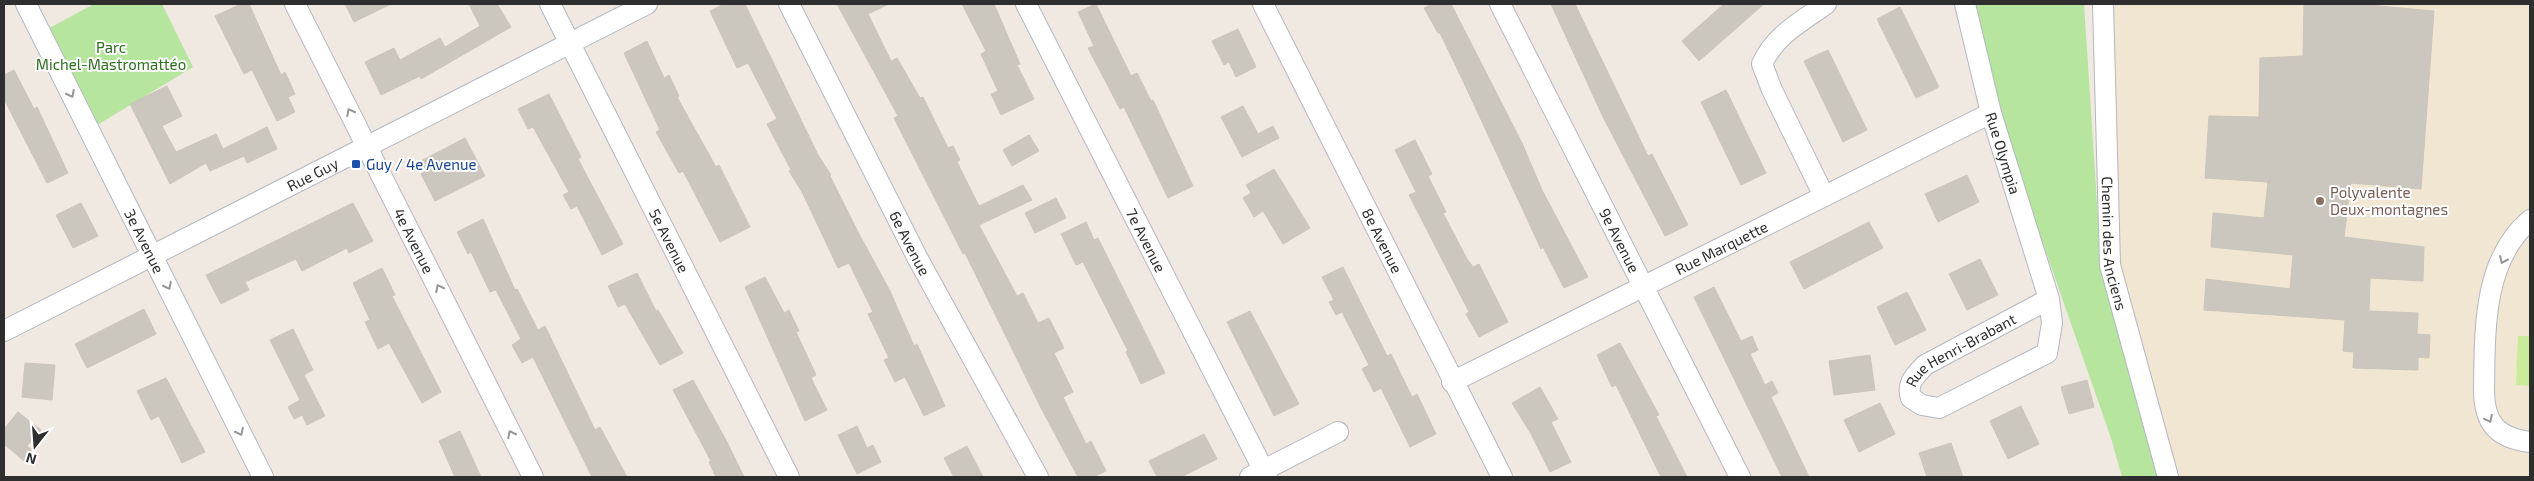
<svg xmlns="http://www.w3.org/2000/svg" width="2534" height="481" viewBox="0 0 2534 481" font-family="'Exo 2',sans-serif">
<rect width="100%" height="100%" fill="#efe9e1"/>
<path fill="#f0e6d1" d="M2103,4H2530V477H2168L2110,265Z"/>
<path fill="#b6e59e" d="M94,4H162L193,67L89,130L40,33Z
M1975,4H2084L2101,264L2159,477H2122L2111,438L1997,112Z"/>
<path fill="#c9ec9a" d="M2518,336H2530V386L2516,385Z"/>
<path fill="#cbc7bf" stroke="#cbc5ba" d="M241,4H249L281,75L285,72L295,94L288,97L295,112L277,121L252,70L244,74L215,16Z
M345,4H391L354,22Z
M469,4H497L511,27L421,79L420,76L381,95L365,62L394,48L400,60L440,38L445,47L480,26Z
M724,4H745L818,155L831,175L830,176L858,232L890,291L914,346L917,344L945,406L924,416L905,377L895,382L884,360L889,358L868,314L873,312L849,263L838,268L802,192L789,171L791,170L767,124L777,119L748,63L737,68L710,11Z
M837,4H889L868,14L891,61L897,58L920,98L923,97L948,148L953,146L960,160L957,162L979,206L1023,185L1032,200L979,225L1017,296L1023,293L1038,323L1049,318L1064,348L1054,353L1073,392L1063,397L1086,444L1091,441L1106,471L1093,477H1078L1041,408L965,253L963,254L894,118L898,116Z
M962,4H994L1020,64L1017,65L1034,99L1001,115L991,94L998,91L981,54L986,51Z
M1096,4L1131,76L1137,73L1151,101L1153,100L1193,186L1168,198L1124,107L1120,109L1088,48L1094,46L1078,12Z
M1432,4H1451L1522,143L1542,190L1588,277L1564,288L1543,247L1541,249L1464,83L1440,33H1438L1424,8Z
M1551,4H1575L1648,156L1652,154L1688,225L1665,236L1603,117Z
M1724,4H1764L1699,61L1682,41Z
M2304,4H2379V6L2434,11L2421,189L2351,183L2344,237L2424,247L2423,281L2370,278L2369,311L2418,313L2417,334L2430,335L2429,358L2418,357V370L2353,368L2354,352L2343,351L2345,320L2204,310L2206,279L2290,289L2293,255L2211,247L2213,213L2264,218L2268,182L2205,178L2209,116L2259,117L2260,58L2303,56Z
M1900,7L1939,87L1916,98L1877,19Z
M1238,29L1256,67L1236,77L1229,62L1224,65L1212,41Z
M647,41L664,78L669,75L679,96L677,97L716,167L719,165L750,227L720,242L683,171L679,173L656,132L660,130L624,53Z
M1828,50L1867,130L1843,142L1804,61Z
M14,70L34,109L37,107L68,173L47,183L4,99V75Z
M167,86L182,116L162,126L176,152L216,134L223,149L267,127L277,149L247,163L244,156L210,171L206,163L170,184L130,104Z
M1726,90L1766,173L1741,185L1701,102Z
M549,94L581,157L578,159L623,244L602,255L577,206L571,209L563,195L569,192L533,127L528,129L518,109Z
M1243,106L1258,134L1273,126L1279,138L1242,157L1221,117Z
M1029,135L1039,151L1012,166L1003,150Z
M465,138L485,176L435,201L421,174L426,171L421,161Z
M1415,140L1432,174L1428,176L1446,212L1443,213L1467,259L1473,267L1479,264L1508,322L1479,337L1466,314L1469,312L1409,195L1416,192L1395,150Z
M1274,169L1310,228L1283,244L1263,211L1254,217L1243,198L1251,193L1246,185Z
M1967,175L1979,202L1938,222L1925,194Z
M1056,198L1066,218L1035,233L1025,213Z
M81,203L98,236L73,248L56,215Z
M353,203L373,241L349,253L347,248L302,271L296,259L245,282L249,290L221,304L206,275Z
M483,219L515,290L517,289L538,330L545,326L595,430L600,427L627,477H592L533,357L522,363L512,345L521,339L496,290L490,292L471,252L468,254L457,232Z
M1086,222L1094,240L1098,238L1165,373L1141,384L1126,352L1128,351L1083,262L1076,265L1061,234Z
M1869,222L1883,248L1804,289L1790,262Z
M1980,259L1998,295L1967,310L1949,274Z
M1343,267L1387,356L1391,354L1412,397L1417,394L1436,434L1410,447L1381,388L1374,392L1362,369L1369,365L1342,312L1336,315L1329,302L1334,300L1322,277Z
M382,268L395,295L392,296L441,392L422,403L389,343L378,349L365,322L370,320L353,283Z
M637,273L656,311L658,310L683,353L660,365L625,304L618,307L608,286Z
M765,277L784,313L789,310L799,331L796,332L816,375L811,378L827,410L805,421L745,287Z
M1714,287L1741,341L1752,336L1758,350L1750,354L1765,385L1772,381L1778,393L1771,397L1809,477H1782L1694,297Z
M1907,292L1926,330L1895,345L1877,307Z
M144,309L156,334L87,368L75,344Z
M1250,311L1299,404L1274,416L1227,322Z
M293,329L313,370L304,375L325,416L307,425L302,415L294,419L288,407L300,400L270,340Z
M1620,343L1659,415L1656,416L1687,477H1661L1616,385L1612,387L1597,355Z
M1870,355L1875,390L1834,395L1829,361Z
M25,363L55,365L52,400L22,397Z
M166,378L205,452L182,463L159,416L151,420L137,391Z
M693,380L727,442L744,477H716L709,462L711,461L673,390Z
M2087,380L2094,407L2069,414L2061,387Z
M1540,387L1558,419L1551,422L1571,462L1550,472L1531,434L1512,403Z
M1880,403L1895,434L1859,452L1844,420Z
M2021,406L2039,444L2008,459L1990,421Z
M18,412L41,430L27,446L33,451L24,461L4,444V429Z
M857,426L867,448L873,445L881,462L857,474L838,435Z
M460,431L481,477H455L439,441Z
M1204,434L1217,459L1181,477H1157L1149,461Z
M1951,443L1963,477H1927L1919,453Z
M967,446L983,477H954L944,458Z"/>
<g fill="none" stroke-linecap="round" stroke-linejoin="round">
<defs>
<g id="minor">
<path id="s1" d="M26,4L263,477"/>
<path id="s2" d="M295,4L533,477"/>
<path id="s3" d="M550,4L789,477"/>
<path id="s4" d="M789,4L918,259L1038,477"/>
<path id="s5" d="M1026,4L1267,477"/>
<path id="s6" d="M1263,4L1502,477"/>
<path id="s7" d="M1500,4L1740,477"/>
<path id="s8" d="M1965,4L1991,113L2049,299L2052,323L2047,353L1939,408L1922,405L1911,398C1906,383 1915,376 1925,365L2049,299"/>
<path id="s9" d="M2103,4L2110,265L2168,477"/>
<path d="M1824,196L1772,90L1762,64C1774,36 1802,21 1826,4"/>
<path d="M2530,220C2482,261 2485,333 2484,390C2484,423 2497,438 2530,442"/>
<path id="s10" d="M4,331L647,4"/>
<path id="s11" d="M1452,382L1991,113"/>
<path d="M1250,477L1338,432"/>
</g>
</defs>
<use href="#minor" stroke="#b4b7c1" stroke-width="22"/>
<use href="#minor" stroke="#fff" stroke-width="20"/>
</g>
<defs><path id="oneway-chevron" d="M-2-3.5L2.5 0L-2 3.5" fill="none" stroke-width="1.6" stroke-linecap="round" stroke-linejoin="round" transform="scale(1.25)"/></defs>
<g stroke="#969696">
<use href="#oneway-chevron" transform="translate(71 94) rotate(63)"/>
<use href="#oneway-chevron" transform="translate(350 112) rotate(-117)"/>
<use href="#oneway-chevron" transform="translate(2503 260) rotate(114)"/>
<use href="#oneway-chevron" transform="translate(168 286) rotate(63)"/>
<use href="#oneway-chevron" transform="translate(439 288) rotate(-117)"/>
<use href="#oneway-chevron" transform="translate(2489 419) rotate(63)"/>
<use href="#oneway-chevron" transform="translate(240 432) rotate(63)"/>
<use href="#oneway-chevron" transform="translate(511 434) rotate(-117)"/>
</g>
<rect fill="#1a4fb4" stroke="#fff" stroke-width="2" x="351" y="159" width="10" height="10" rx="2.5"/>
<circle fill="#8d6e63" stroke="#fff" stroke-width="2" cx="2320" cy="201" r="5"/>
<g text-anchor="middle" dominant-baseline="central" stroke-width="4" stroke-linejoin="round" paint-order="stroke">
<g font-size="15" fill="#2c6e1b" stroke="#fff">
<text x="111" y="47">Parc<tspan x="111" dy="17">Michel-Mastromattéo</tspan></text>
</g>
<g font-size="15" fill="#2e2e2e" stroke="#fff">
<text stroke="none"><textPath href="#s8" startOffset="154">Rue Olympia</textPath></text>
<text stroke="none"><textPath href="#s10" startOffset="346">Rue Guy</textPath></text>
<text stroke="none"><textPath href="#s2" startOffset="265">4e Avenue</textPath></text>
<text stroke="none"><textPath href="#s3" startOffset="265">5e Avenue</textPath></text>
<text stroke="none"><textPath href="#s1" startOffset="265">3e Avenue</textPath></text>
<text stroke="none"><textPath href="#s5" startOffset="265">7e Avenue</textPath></text>
<text stroke="none"><textPath href="#s6" startOffset="265">8e Avenue</textPath></text>
<text stroke="none"><textPath href="#s7" startOffset="265">9e Avenue</textPath></text>
<text stroke="none"><textPath href="#s4" startOffset="268">6e Avenue</textPath></text>
<text stroke="none"><textPath href="#s9" startOffset="240">Chemin des Anciens</textPath></text>
<text stroke="none"><textPath href="#s11" startOffset="301">Rue Marquette</textPath></text>
<text stroke="none"><textPath href="#s8" startOffset="589">Rue Henri-Brabant</textPath></text>
</g>
<g font-size="15" fill="#164399" stroke="#fff" text-anchor="start">
<text x="366" y="164">Guy / 4e Avenue</text>
</g>
<g font-size="15" fill="#785e54" stroke="#fff" text-anchor="start">
<text x="2330" y="192">Polyvalente<tspan x="2330" dy="17">Deux-montagnes</tspan></text>
</g>
</g>
<rect width="2534" height="481" fill="none" stroke="#2e2e2e" stroke-width="10"/>
<g transform="translate(35 446) rotate(197)" stroke="#ffffff" stroke-width="4" paint-order="stroke">
<path d="M0-4L9 19L0 12L-9 19Z" fill="#2e2e2e"/>
<text y="-8" font-size="14" font-weight="bold" text-anchor="middle" fill="#2e2e2e">N</text>
</g>
</svg>
